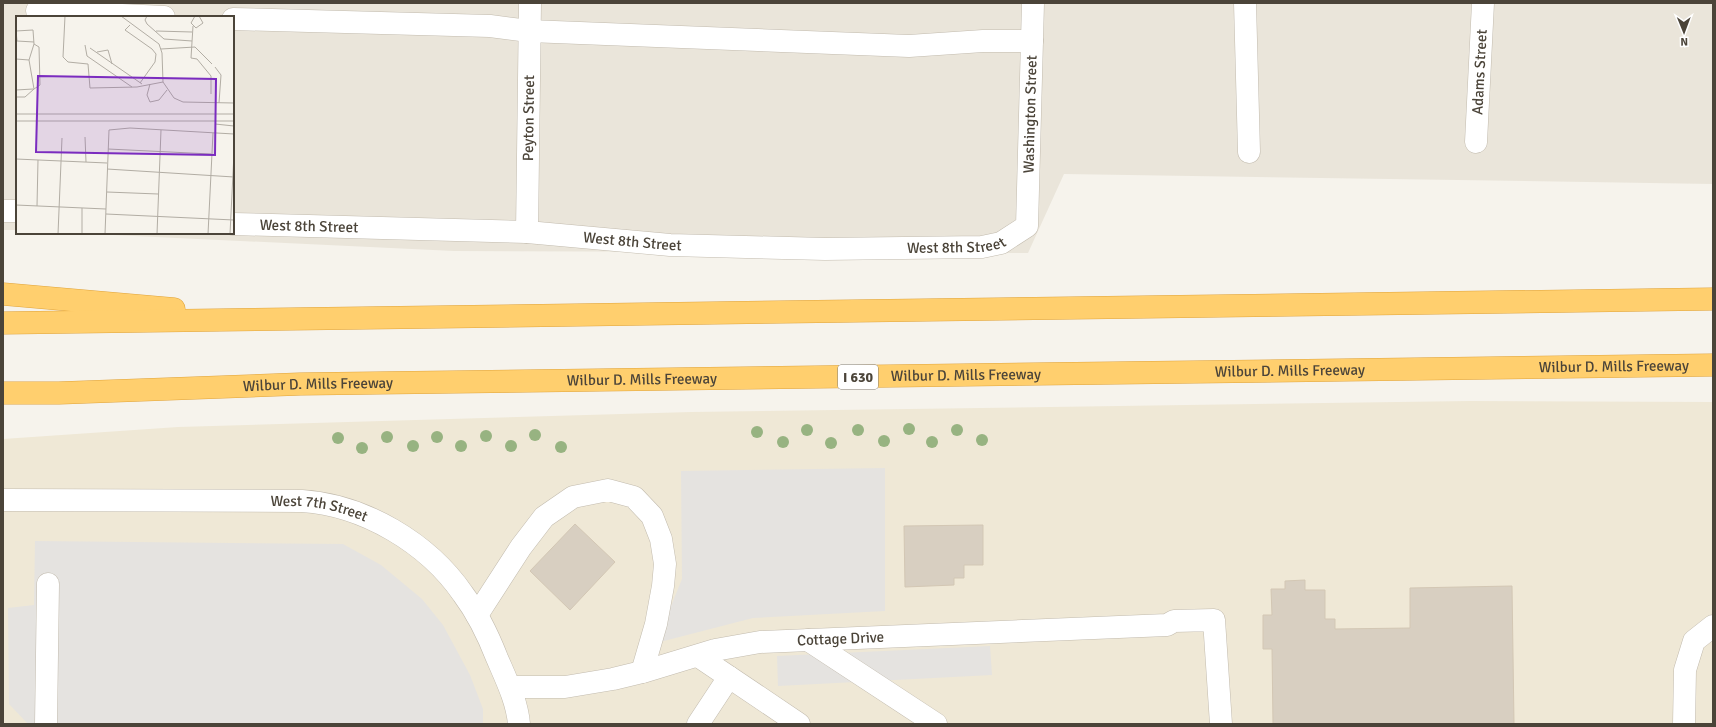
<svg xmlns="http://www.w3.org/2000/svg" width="1716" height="727" viewBox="0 0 1716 727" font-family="Signika,sans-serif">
<rect width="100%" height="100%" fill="#f6f3ec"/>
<path fill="#eae5da" d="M3,3H1713V184L1064,174L1028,253L454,251L71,233H233V17H17V230H3Z"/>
<path fill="#efe8d6" d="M1470,401L1713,402V724H3V439L178,427L691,412Z"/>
<path fill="#e5e3e0" d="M885,468V611L753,618L656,643L682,579L681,471Z
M35,541L343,544L381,565L422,599L443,625L470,675L483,709V724H28L9,704L8,608L34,605Z
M990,646L992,675L778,686L777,656Z"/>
<path fill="#d8cfc1" stroke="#d3c7b4" d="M575,524L615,562L570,610L530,571Z
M983,525V565H964V578H954V585L905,587L904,526Z
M1305,580V590H1325V619H1335V629L1410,628V588L1512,586L1514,724H1273L1272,649H1263V615H1272L1271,589H1285V581Z"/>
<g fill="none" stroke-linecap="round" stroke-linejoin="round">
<defs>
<g id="minor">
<path d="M1245,3L1249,152"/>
<path d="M37,11L164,17"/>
<path d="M233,19L490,26L529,31L909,46L983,41H1032"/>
<path id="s1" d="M1476,142L1483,3"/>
<path d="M3,211H17"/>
<path id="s2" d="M233,224L527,232L670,245L825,249L982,247L1001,243L1027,226L1033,3"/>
<path id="s3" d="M527,232L530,3"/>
<path id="s4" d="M3,500L302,501C364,505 428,543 463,594C478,614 488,635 497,658C506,679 517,701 519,724"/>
<path d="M477,615L521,547L544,517L573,497L608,490L634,497L652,516L661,539L665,564L663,586L656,624L642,672"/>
<path d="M808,640L936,724"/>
<path d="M698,656L799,724"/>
<path id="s5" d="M510,687H565L613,679L646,671L715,650L760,642L1167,625L1174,621L1214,620L1221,724"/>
<path d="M46,724L48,584"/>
<path d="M698,724L729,677"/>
<path d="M1684,724L1685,670L1694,641L1713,626"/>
</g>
<g id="highway">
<path d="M3,294L174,309"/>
<path d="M3,323L1713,299"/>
<path id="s6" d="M3,393H59L300,384L1713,365"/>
</g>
</defs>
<use href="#minor" stroke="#c2bbae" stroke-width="23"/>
<use href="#highway" stroke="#e0a43c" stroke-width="23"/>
<use href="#minor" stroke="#fff" stroke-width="22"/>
<use href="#highway" stroke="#ffcf6e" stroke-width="22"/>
</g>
<g fill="#97b381">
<circle cx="909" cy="429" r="6"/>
<circle cx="807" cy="430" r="6"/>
<circle cx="858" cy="430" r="6"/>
<circle cx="957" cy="430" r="6"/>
<circle cx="757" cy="432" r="6"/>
<circle cx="535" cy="435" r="6"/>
<circle cx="486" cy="436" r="6"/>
<circle cx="387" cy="437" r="6"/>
<circle cx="437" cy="437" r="6"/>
<circle cx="338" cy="438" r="6"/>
<circle cx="982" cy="440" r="6"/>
<circle cx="884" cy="441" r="6"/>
<circle cx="783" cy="442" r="6"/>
<circle cx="932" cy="442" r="6"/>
<circle cx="831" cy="443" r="6"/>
<circle cx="413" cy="446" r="6"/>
<circle cx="461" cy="446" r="6"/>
<circle cx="511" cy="446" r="6"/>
<circle cx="561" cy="447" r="6"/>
<circle cx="362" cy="448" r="6"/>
</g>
<g text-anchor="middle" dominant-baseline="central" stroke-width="3.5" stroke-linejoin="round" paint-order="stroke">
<rect fill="#fff" stroke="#817c74" stroke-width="1" x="838" y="365" width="40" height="24" rx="3"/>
<g font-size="14" font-weight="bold" fill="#4b4439">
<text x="858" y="377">I 630</text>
</g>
<g font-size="15" fill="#4b4439" stroke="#fff">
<text stroke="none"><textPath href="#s1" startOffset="70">Adams Street</textPath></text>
<text stroke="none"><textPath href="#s2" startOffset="912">Washington Street</textPath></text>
<text stroke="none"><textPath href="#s3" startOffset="114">Peyton Street</textPath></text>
<text stroke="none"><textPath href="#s2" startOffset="76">West 8th Street</textPath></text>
<text stroke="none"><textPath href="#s2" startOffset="400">West 8th Street</textPath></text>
<text stroke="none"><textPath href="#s2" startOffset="724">West 8th Street</textPath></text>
<text stroke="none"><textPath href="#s6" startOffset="1611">Wilbur D. Mills Freeway</textPath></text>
<text stroke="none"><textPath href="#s6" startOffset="1287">Wilbur D. Mills Freeway</textPath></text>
<text stroke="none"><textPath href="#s6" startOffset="963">Wilbur D. Mills Freeway</textPath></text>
<text stroke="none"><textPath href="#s6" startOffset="639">Wilbur D. Mills Freeway</textPath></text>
<text stroke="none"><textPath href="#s6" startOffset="315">Wilbur D. Mills Freeway</textPath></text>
<text stroke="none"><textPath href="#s4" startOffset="317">West 7th Street</textPath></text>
<text stroke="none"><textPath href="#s5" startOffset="336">Cottage Drive</textPath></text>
</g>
</g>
<g transform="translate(16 16)">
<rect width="218" height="218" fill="#f6f3ec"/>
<path fill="none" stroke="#b2ada4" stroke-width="1" d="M49,0L47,41L52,46L72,48L74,72L121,71L147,66M105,0L143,28L146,37L147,66L158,82L167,86L218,87M131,0L129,4L131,8L148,23L176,25M179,0L175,7L180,12L187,7L183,0M114,9L109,14L136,33L140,38L139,46L124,67M177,10L175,42L181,43L195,60V78M0,15L17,14L18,28L23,31L24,69L18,73L13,44L0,43M0,15L1,25L18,26M140,15L176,16M69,29L71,40L116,71M74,32L126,68M145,33L179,31L196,48M81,36L92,34L96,48M13,44L18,28M199,51L205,59L203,87M134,68L131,79L134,86L143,84L151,74M0,74L17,73M0,81H9L18,73M0,98H218M0,105H218M199,108L218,110M69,121L70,146M92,133L195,138M0,143L91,147M91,153L218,161M91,176L142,178M0,189L90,193M21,190L22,144M90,198L218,204M42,218L46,122M66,218V192M89,218L93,114L114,112L218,118M141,218L145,114M192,218L197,117M214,218L218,137"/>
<path fill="#7b2cbf" fill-opacity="0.15" stroke="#7b2cbf" stroke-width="2" d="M22,60L200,63L199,139L20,136Z"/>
<rect width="218" height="218" fill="none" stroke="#4b4439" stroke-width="2"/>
</g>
<rect width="1716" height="727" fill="none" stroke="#4b4439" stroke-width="8"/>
<g transform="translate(1684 32) rotate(179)" stroke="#ffffff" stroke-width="3" paint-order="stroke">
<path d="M0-3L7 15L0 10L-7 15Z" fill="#4b4439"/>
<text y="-6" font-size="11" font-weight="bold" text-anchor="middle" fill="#4b4439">N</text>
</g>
</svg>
